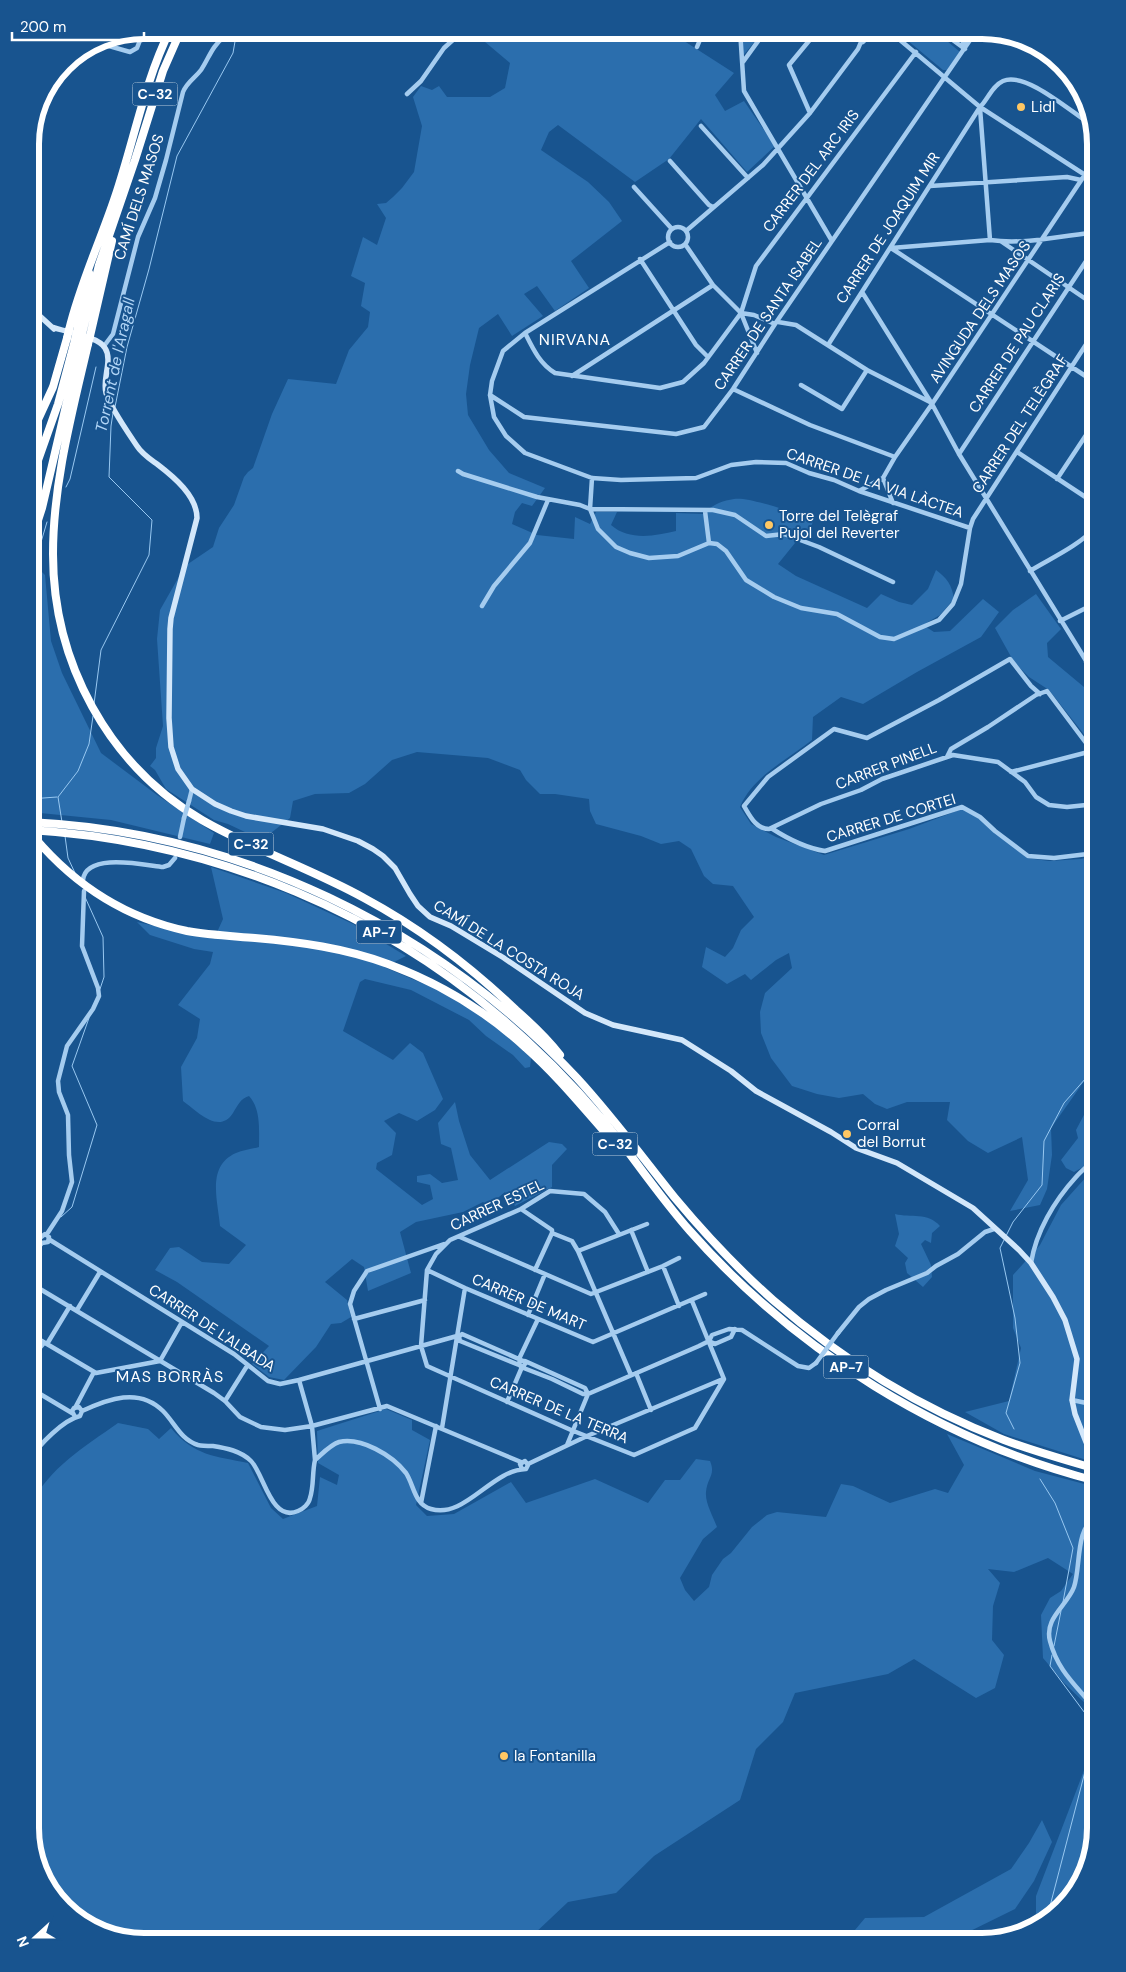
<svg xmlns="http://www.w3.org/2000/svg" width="1126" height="1972" viewBox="0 0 1126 1972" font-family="'DM Sans',sans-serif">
<rect width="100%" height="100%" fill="#18548f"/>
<path fill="#2b6ead" d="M474,30H667L734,73L715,95L725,111L744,101L775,146L747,172L701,119L669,159L635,182L558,125L549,132L541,150L588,182L609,202L622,221L571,261L589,288L555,311L537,286L524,294L543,316L512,336L498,314L479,328L470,365L466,394L468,415L489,450L509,473L545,488L532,506L522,503L515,512L512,524L537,535L574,539L575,517L590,524L596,512H617L611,525C629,541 655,536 676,531V513L703,514C712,505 721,501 734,499C748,496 797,514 814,519L807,537L795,543L778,564L796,576L867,608L881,594L899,602L912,605L928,589L936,570C947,578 952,585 954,599L940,615L923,625L934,632L950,631L983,599L999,612L981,637L917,672L863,704L841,697L813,717L812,740C787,760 753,776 740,807L751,824L776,837L824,855L909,829L962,809L980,819L1027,858L1049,861L1081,859L1096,855V1071L1085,1080L1051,1128L1052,1155L1047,1189L1040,1205L1010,1211L1028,1180L1022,1137L988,1153L968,1141L947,1120L950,1102H907L887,1109L875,1104L863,1094L839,1098L817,1094L792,1086L771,1058L761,1033L760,1012L765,993L792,968L789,953L776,960L751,980L745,974L727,984L702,967L706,947L725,957L733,948L741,930L754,917L733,886L713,884L704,876L691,849L679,841L661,844L641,836L596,824L590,811L589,799L555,794H540L526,780L520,770L488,758L417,752L392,760L365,784L349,793L315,794L293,801L290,818L262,840L228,824L214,820L183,800L166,789L155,770L150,766L156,758V748L163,726L157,639L160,610L185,566L213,547L219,528L234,505L244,477L248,472L253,468L272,414L288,379L336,384L349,350L368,327L370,312L361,306L365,283L351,276L363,237L377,245L386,218L377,204L386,203L393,197L402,188L414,172L422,126L413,97L421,86L432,90L439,86L447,97H490L505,88L510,63L472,31Z
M741,30H759L760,35L742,57Z
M895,30H934L960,52L947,70H943Z
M31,561L45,575L51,641L62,673L101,753L157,795L214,833L210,844L111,820L30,812Z
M1036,594L1061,629L1047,643L1048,657L1096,697V746L1094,747L1049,690L1029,677L1014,662L995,628L1013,610Z
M211,867L286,893L353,924L406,956L384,967L443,992L492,1023L531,1058L530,1067L525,1068L513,1055L486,1036L469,1020L411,990L365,979L360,982L343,1031L393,1060L410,1043L423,1053L443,1099L435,1110L417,1121L399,1113L384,1121L396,1133L392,1155L377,1163L376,1169L422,1205L433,1199L430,1185L417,1182V1176L430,1174L442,1183L458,1180L451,1148L441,1144L438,1123L455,1102L459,1121L470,1155L490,1180L549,1142L562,1144L567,1149L552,1165V1187L515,1206L505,1192L488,1206L483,1202L463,1212L416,1222L400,1232L411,1273L368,1291L364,1267L352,1259L325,1282L347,1300L351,1317L341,1323L331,1324L316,1347L284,1380L269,1377L252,1364L269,1346L177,1282L155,1270L170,1248L179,1247L202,1262L229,1264L246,1245L220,1226C218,1201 206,1166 236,1153C243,1150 252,1149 259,1147C259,1130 261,1109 249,1096C240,1099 238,1105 233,1113C219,1135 197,1111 183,1101L181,1067L197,1038L200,1019L178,1005L210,964L213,952L194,949L150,935L137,922L214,939L223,919Z
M1096,1111V1155L1087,1165L1074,1172L1066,1168L1061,1160L1078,1138L1076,1130L1085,1113Z
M1096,1166V1463L1004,1434L965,1412L1009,1401L1021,1348L1013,1328V1275L1040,1245L1061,1205Z
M895,1214C911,1218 928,1212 940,1226L932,1233L931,1243L925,1240L921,1244L931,1265L932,1277L923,1287L907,1273L905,1263L908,1258L895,1246L899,1234Z
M386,1409L412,1420V1430L430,1440L416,1505L427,1516L454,1514L511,1482L526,1503L595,1479L648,1503L665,1480H680L696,1459L710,1461C716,1475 707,1478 706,1492C705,1503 713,1516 717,1527L703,1539L680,1578L685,1590L694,1601L709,1587L712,1575L723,1559L731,1553L752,1527L767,1515L777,1512L826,1517L841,1484L853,1486L890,1503L935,1489L948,1493L964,1465L947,1434L1035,1471L1096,1487V1738L1090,1708L1064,1683L1043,1658L1041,1615L1050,1598L1061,1591L1073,1574L1048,1558L1014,1572L988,1569L1000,1583L993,1606L992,1640L1004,1655L995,1688L976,1698L914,1659L888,1674L795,1693L783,1722L756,1749L740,1800L654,1856L616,1893L568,1902L533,1935L529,1942H136L81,1923L42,1878L30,1828V1506C49,1468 84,1447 118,1423L148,1429L159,1439L171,1428C194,1456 215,1456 248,1463L271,1508L283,1519L317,1506L320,1477L337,1485L339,1475L318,1463L317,1431Z
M1096,1739V1829L1077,1891L1039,1925L1036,1919V1896Z
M1042,1820L1052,1842L1034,1881L1015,1909L950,1941L845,1942L865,1918L924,1917L1011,1869L1029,1843Z"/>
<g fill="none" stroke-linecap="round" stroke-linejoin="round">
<path stroke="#98c8f1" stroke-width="1" d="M115,407L127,347L149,269L177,156L233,53L237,30
M66,487L70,479L96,367
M30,579L47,522
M94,704L101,650L149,555L152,520L109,477L111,426L113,413
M30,799L57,797
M62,822L58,797L78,771L89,744L93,716
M65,836L68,858L75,873
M85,897L103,937L104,977L100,989
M61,1217L72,1207L97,1125L72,1066L89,1018
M1006,1236L1013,1222L1042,1185L1044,1141L1064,1103L1086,1078L1096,1070
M1004,1240L1000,1248L1015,1318L1020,1363L1006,1413L1014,1429
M30,1244L37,1238
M1040,1479L1055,1503L1073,1548L1063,1602
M1054,1646L1061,1611
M1052,1655L1050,1666L1096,1728
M1051,1914L1049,1910L1087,1764L1096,1740"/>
<path stroke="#a5ccef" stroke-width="4.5" d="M740,30L744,91L832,241
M888,30L980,107L1096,182
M939,30L965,49
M95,42L130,52L137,48L144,30
M863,42L875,30
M961,46L972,30
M697,47L704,30
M743,62L766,30
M407,94L421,81L444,48L464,30
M980,108L990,240
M810,113L789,65L818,30
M701,126L748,178
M670,161L709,205L713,207
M930,186L1067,177L1081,180
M634,187L672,229
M668 237a10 10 0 1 1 20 0a10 10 0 1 1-20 0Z
M686,231L763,165L810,113L858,49L866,30
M670,242L525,333L503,351L492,381L490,395L494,417L506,436L525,453L592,478L621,480L696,478L731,465L756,462L786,463L809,473L834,480L859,491L970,528
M1002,242L1096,306
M685,244L713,285L741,313L757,353
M891,248L1096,383
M891,248L990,240C1024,245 1062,236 1096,232
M640,259L696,345L708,357
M862,292L932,404L959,454L1096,677
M741,313L754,315L775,324
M778,322L796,325L867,370L930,402
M525,333C533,349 540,364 555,373L660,388L683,382L704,363L741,313L756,266L916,52
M828,345L980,107C988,99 992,86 1003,81C1026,71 1072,113 1092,125
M104,346L113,334L138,237L155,198L166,160L183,92C187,82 195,78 201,70C209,58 212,46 224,37
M572,376L713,285
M801,385L842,409L867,370
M733,389L810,425L895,457
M490,395L524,417L676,434L704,427L733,389L775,324L977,30
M1017,452L1096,504
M959,454L1096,246
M458,471L463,474L537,497L580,505L590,509L713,510L735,515L766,536L784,534L819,547L893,582
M592,478L590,509L598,529L616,547L630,553L649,558L678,556L709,543L717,544L726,551L746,580L774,597L801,608L837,614L880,637L894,639L939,620L953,604L961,584L970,528L973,519L1096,329
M883,478L893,503
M1057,479L1096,420
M859,491L883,478L895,457L932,404L1096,158
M705,511L709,543
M1030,571C1053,557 1077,547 1096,527
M482,606L494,586L530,543L548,500
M1060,621L1096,603
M1086,662L1096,657
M1040,694L1031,686L1010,659L939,700L867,738L834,729L768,777L744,806C750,816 756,829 769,829L821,804L861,790L882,779L953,755L998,762L1025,782L1036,797L1049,805L1067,807L1096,804
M947,757L951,749L988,727L1036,695L1047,691L1092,751
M1011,772L1096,750
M189,801L192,789
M771,828C788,839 805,848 825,851L962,807L980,817L995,831L1028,856L1054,858L1096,853
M180,837L184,818
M83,880C86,852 144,865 163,867L169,865L175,858
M521,1209L552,1230V1233L572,1241L578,1251L647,1224
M631,1230L648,1272
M30,1234L40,1238
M47,1234L62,1211L72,1182L69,1155L68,1115L59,1092L58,1081L67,1046L93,1009L99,996L98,988L82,946L84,891
M619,1234L605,1212L584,1194L550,1191L521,1209L450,1240L436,1254L427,1270L421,1346L427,1366L571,1430L634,1455L695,1428L724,1379L692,1301
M460,1237L591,1294L663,1266L679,1258
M40,1238L45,1234L49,1237L48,1242L42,1243
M50,1240L234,1354L268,1381L280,1384L299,1380L457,1336L459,1337L462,1334L521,1360
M578,1251L631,1375
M30,1257L42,1243
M1031,1263C1036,1232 1054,1201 1076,1177C1082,1170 1090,1164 1096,1158
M663,1266L679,1306
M427,1270L465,1288L593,1342L705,1294
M535,1270L552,1233
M30,1283L214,1393L225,1401L240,1417L261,1427L285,1430L312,1426L387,1406L521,1462
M77,1310L100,1272
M528,1315L545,1274
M354,1319L425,1300
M838,1333L859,1307L869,1299L886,1290L927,1273L936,1266L958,1254L985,1232L994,1229
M30,1334L96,1373L160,1361L182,1322
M459,1337L460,1341L519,1365
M709,1341L715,1344L731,1337L735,1329
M47,1344L70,1306
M30,1359L44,1343
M519,1359L538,1319
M525,1361L585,1388L588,1394
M523,1367L526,1362L521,1360L519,1363L521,1367L552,1379L583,1394H588
M636,1373L651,1410
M299,1380L312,1426L315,1460
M30,1388L72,1413
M1072,1400L1096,1405
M225,1401L247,1366
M507,1402L522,1367
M75,1408L94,1372
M380,1409L350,1304L354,1291L367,1271L444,1244
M82,1411C108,1399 139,1387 163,1411C175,1423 180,1439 198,1445C202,1446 208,1446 213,1446C226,1448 241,1451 251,1461C264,1474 271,1523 298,1511C303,1509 309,1504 310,1498C314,1486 312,1473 315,1460C322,1454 330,1445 339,1442C361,1437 392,1455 406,1473C414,1485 414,1504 431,1509C465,1519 491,1470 526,1469L528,1465L525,1461L520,1464L522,1469
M442,1428L465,1288
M567,1445L588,1394L699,1346L709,1341L712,1335L729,1329L742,1330L798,1366L809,1368L816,1363
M30,1459C39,1445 63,1420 80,1416L82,1411L79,1407L74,1408L72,1411L75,1417
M528,1464L587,1436L723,1379
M421,1503L436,1426
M1096,1710C1077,1686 1058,1672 1050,1641C1044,1618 1067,1606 1074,1587C1081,1567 1075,1527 1096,1518"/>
<path stroke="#d3e7fa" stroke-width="5.5" d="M30,307L54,329
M52,327C65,332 98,336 105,348C113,360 102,379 106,393C110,407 129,434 137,446C142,454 150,459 157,464C174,477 197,496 197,518L171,618L170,629L169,718L171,747L178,769L192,789L215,804L231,811L246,816L323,829L358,841L373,849L383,856L395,868L410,894L418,906L430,917L451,926L504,958L585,1013L613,1025L682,1040L731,1071L756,1091L831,1132L856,1148L897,1163L973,1208L1019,1250L1031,1263L1053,1297L1065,1320L1077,1359L1072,1400L1075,1414L1086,1442L1096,1454"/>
<path stroke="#fff" stroke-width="8" d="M69,330C80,284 100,242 115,197C134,141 144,83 170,30
M77,332L89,273
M82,334L99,265L135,160L163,71L181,30
M90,336L112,241
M88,344C72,413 53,483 53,554C53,662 108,765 202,820C254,850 312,869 364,898C420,928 470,966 516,1010C532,1024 547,1038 560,1055
M30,437L53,387L67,338
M30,483L58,404L75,340
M30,545L42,508L81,342
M30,822C238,832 435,927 577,1078C612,1116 643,1158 675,1198C705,1234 738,1269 773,1300C841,1359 920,1408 1004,1440C1033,1451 1065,1460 1096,1469
M30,830C213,841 391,914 526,1040C562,1073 596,1110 626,1149C647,1177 667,1205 690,1231C796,1351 940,1441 1096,1481
M35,838C75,885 126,918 187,931C209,935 232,936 255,938C300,942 345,948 388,964C439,983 486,1011 526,1048C560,1078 588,1114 619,1148"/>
<path stroke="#a5ccef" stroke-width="4.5" d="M184,818L189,801
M816,1363L838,1333"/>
<path stroke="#fff" stroke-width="8" d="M67,338L69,330
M75,340L77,332
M81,342L82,334
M88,344L90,336"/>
</g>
<g fill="#ffc763" stroke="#18548f" stroke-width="2">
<circle cx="1021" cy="107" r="5"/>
<circle cx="769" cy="525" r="5"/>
<circle cx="847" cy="1134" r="5"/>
<circle cx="504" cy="1756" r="5"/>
</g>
<g text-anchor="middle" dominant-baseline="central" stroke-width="4" stroke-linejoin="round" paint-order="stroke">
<g fill="#18548f" stroke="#baccdd" stroke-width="1">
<rect x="132.5" y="82.5" width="45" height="23" rx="4"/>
<rect x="228.5" y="832.5" width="45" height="23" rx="4"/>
<rect x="356.5" y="920.5" width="45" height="23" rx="4"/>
<rect x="592.5" y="1132.5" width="45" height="23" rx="4"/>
<rect x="823.5" y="1355.5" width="45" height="23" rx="4"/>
</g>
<g font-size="14" font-weight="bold" fill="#fff">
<text x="155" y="94">C-32</text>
<text x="251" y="844">C-32</text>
<text x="379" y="932">AP-7</text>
<text x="615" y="1144">C-32</text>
<text x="846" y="1367">AP-7</text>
</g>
<g font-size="15" fill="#fff" stroke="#18548f" text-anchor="start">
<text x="1031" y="107">Lidl</text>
<text x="779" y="516">Torre del Telègraf<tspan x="779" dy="17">Pujol del Reverter</tspan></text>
<text x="857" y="1125">Corral<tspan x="857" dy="17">del Borrut</tspan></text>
<text x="514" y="1756">la Fontanilla</text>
</g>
<g font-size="15" fill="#fff" stroke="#18548f">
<text transform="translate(811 171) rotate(-53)">CARRER DEL ARC IRIS</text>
<text transform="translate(139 197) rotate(-72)">CAMÍ DELS MASOS</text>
<text transform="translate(888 228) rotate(-57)">CARRER DE JOAQUIM MIR</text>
<text transform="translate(980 312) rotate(-56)">AVINGUDA DELS MASOS</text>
<text transform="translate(768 314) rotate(-56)">CARRER DE SANTA ISABEL</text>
<text transform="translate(1017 343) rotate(-57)">CARRER DE PAU CLARIS</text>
<text transform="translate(1020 424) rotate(-57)">CARRER DEL TELÈGRAF</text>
<text transform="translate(875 483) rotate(19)">CARRER DE LA VIA LÀCTEA</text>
<text transform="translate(886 766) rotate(-21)">CARRER PINELL</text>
<text transform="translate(891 818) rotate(-17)">CARRER DE CORTEI</text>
<text transform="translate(509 950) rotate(32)">CAMÍ DE LA COSTA ROJA</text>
<text transform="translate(497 1205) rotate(-25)">CARRER ESTEL</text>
<text transform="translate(529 1302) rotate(23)">CARRER DE MART</text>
<text transform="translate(212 1328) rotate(33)">CARRER DE L'ALBADA</text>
<text transform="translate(559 1410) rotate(23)">CARRER DE LA TERRA</text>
</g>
<g font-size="16" letter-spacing="1" fill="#fff" stroke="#18548f">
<text x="575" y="339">NIRVANA</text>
<text x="170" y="1376">MAS BORRÀS</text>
</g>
<g font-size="16" font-style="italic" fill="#b1d5f6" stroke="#18548f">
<text transform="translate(115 365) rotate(-78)">Torrent de l'Aragall</text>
</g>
</g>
<path d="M0 0H1126V1972H0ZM144 39H982A105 105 0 0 1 1087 144V1828A105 105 0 0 1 982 1933H144A105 105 0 0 1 39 1828V144A105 105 0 0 1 144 39Z" fill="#18548f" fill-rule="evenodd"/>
<path fill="none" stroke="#fff" stroke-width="6" d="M144 39H982A105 105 0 0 1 1087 144V1828A105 105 0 0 1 982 1933H144A105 105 0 0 1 39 1828V144A105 105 0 0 1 144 39Z"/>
<g transform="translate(35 1937) rotate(249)" stroke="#18548f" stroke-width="4" paint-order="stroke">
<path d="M0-4L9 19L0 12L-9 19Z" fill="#ffffff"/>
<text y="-8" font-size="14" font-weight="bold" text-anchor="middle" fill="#ffffff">N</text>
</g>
<path d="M12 32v8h132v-8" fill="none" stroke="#ffffff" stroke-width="2.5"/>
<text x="20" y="32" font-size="15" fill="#ffffff" stroke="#18548f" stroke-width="4" paint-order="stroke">200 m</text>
</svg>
